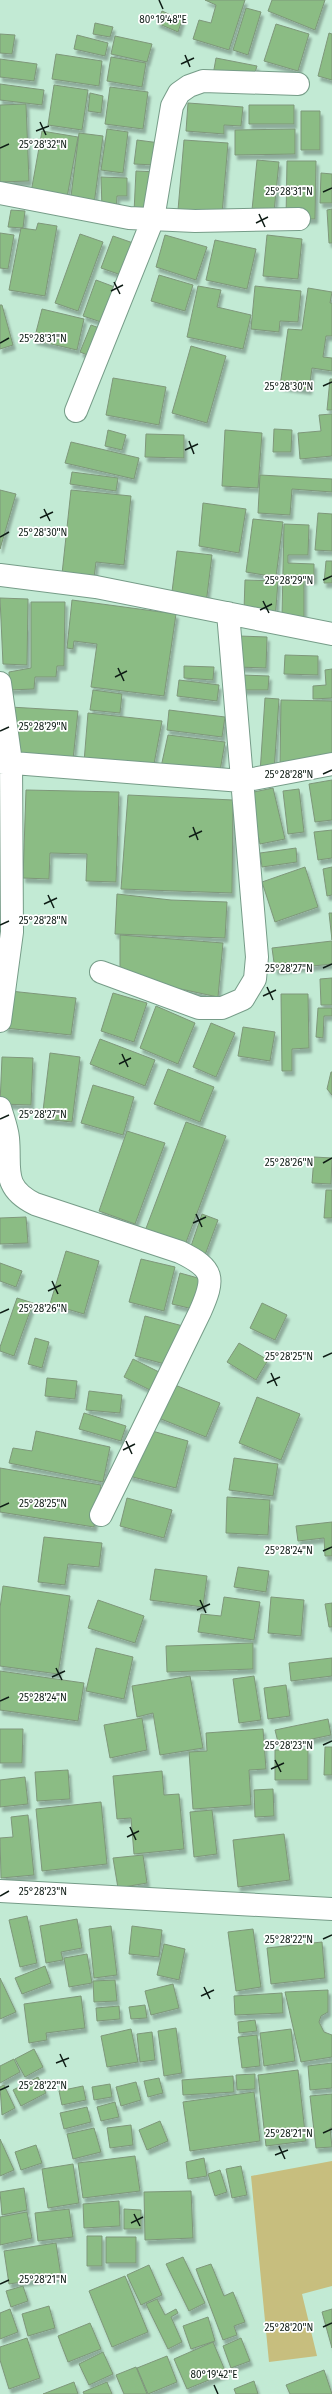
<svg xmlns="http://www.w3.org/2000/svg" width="332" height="2394" viewBox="0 0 332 2394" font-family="'Fira Sans',sans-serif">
<defs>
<filter id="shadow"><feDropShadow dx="2.5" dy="4.5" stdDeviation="1" flood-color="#0004"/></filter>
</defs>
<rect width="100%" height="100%" fill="#c2ead4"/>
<path fill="#c7be7e" d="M332,2161V2286L302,2294L317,2356L269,2362L251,2176Z"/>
<path fill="#8bbc84" stroke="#7e977a" filter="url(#shadow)" d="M205,0H245L229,50L193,39L199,20L211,23L216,5Z
M272,0H325L315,30L268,11Z
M246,8L261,12L248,55L233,50Z
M162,11L182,20L178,32L157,23Z
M95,23L113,27L110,37L93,34Z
M276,24L309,34L298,71L264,61Z
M329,33L332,34V80L318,76Z
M0,34L15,35L12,54L0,53Z
M77,35L108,43L105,56L74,49Z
M115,36L152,44L147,62L111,54Z
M56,54L102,61L99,86L52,79Z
M111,57L146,63L142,87L107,81Z
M216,58L257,66L253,79L213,75Z
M0,59L37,64L34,81L0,77Z
M0,84L44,90L42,105L0,100Z
M54,85L88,90L82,130L48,125Z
M110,87L148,92L143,129L105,124Z
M90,93L103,96L101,113L88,111Z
M188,103L243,107L241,126L224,125V134L186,131Z
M26,104L29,181L0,182V105Z
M249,105H294V124H249Z
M301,111H320V150H301Z
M107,129L128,132L123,173L101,170Z
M295,129V154L235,155V130Z
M42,131L78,137L66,203L30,198Z
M79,133L103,136L93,212L70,204Z
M137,140L160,143L155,165L134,164Z
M184,140L228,143L222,214L178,210Z
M257,160L279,162L274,212L252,210Z
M287,161H316L315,219H286Z
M136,171L158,172L149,213L134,212Z
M321,173L332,174V203H320Z
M101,177L127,178V196H117L116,213L102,209Z
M332,209V243H329L327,210Z
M11,210L25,211L23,228L8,227Z
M38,223L57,226L45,296L9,290L21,228L36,230Z
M0,233L14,235L8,269L0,268Z
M80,234L103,242L78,311L55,303Z
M165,235L207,247L196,280L156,267Z
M267,235L302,239L298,279L263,276Z
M113,236L139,245L127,277L101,268Z
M215,240L256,249L247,289L206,280Z
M159,275L193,285L185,311L151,301Z
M96,280L120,289L107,324L83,316Z
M198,286L221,290L217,307L251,315L243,349L187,337Z
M255,286L301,291L298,322L280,321L279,332L251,329Z
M308,288L332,292L330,303H332V336H326L323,357L332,358V371L312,368L309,390L280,386L288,329L302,330Z
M0,305H2L13,345L0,349Z
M42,309L84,319L77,350L34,340Z
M91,325L105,330L95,358L80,352Z
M191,346L226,356L207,423L172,413Z
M113,378L166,387L159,425L106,415Z
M330,379H332V410H327Z
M332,414V456L300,459L298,433L321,431L319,415Z
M274,429L292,430L291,452H273Z
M108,430L126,435L122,450L105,446Z
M225,430L262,433L258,488L222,486Z
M146,434L184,435V458L145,457Z
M71,442L139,458L134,479L65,463Z
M72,472L118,478L116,491L70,484Z
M260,475L332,479V492L292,489L290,515L258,513Z
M0,490L16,494L0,549Z
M71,490L131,496L124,565L96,562L94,578L62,574Z
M203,503L246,509L239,553L199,546Z
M318,513L332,514V551L315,550Z
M253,519L283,522L276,577L246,572Z
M284,524L309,525L308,555H288V563L314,564V580L304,579V618L282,615Z
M177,551L212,555L206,604L171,600Z
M326,561H332V583H324Z
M245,580L278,581L275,620L244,610Z
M0,598L28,599L27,665L3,664Z
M72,600L176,614L164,696L91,687L97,644L74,641L73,649L67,648Z
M31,602H65L64,666H57L56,677H35L34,689L9,690V672L31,668Z
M239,636L267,637L266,668L237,667Z
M285,655L318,656V675L284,674Z
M184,666L214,667L213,680L184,678Z
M332,669V698L313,699V686L326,685L325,670Z
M242,675L269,676L268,690H242Z
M179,680L219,685L217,701L177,696Z
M93,690L122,694L120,713L90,710Z
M265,698L279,699L274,771L260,773Z
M281,700L332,701V756L280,764Z
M10,707L78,711L73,760L15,752Z
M169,710L225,717L222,737L167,730Z
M88,713L162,721L154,764L84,762Z
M168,735L225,742L220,771L161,767Z
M332,780V820L315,822L309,784Z
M273,788L285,839L260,844L249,793Z
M299,789L304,832L288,834L283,791Z
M26,790L119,792L116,882L86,881L87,854L50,853L49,879L23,878Z
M128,795L233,800L232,893L121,889Z
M332,830V858L318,860L314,832Z
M296,848L297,862L262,867L260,853Z
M305,867L318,907L275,922L262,882Z
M332,867V895L327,896L323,869Z
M117,894L171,900L227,902L225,938L115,934Z
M329,913H332V940Z
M120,935L223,943L218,997L120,976Z
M332,941V964L275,970L272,948Z
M332,978V1005H321L320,979Z
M10,991L76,998L71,1035L5,1028Z
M113,993L147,1003L134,1042L101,1031Z
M281,994H308L309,1048L292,1049V1071H282Z
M156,1006L195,1023L178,1064L140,1048Z
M318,1008H332V1016H324L323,1038L316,1037Z
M211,1023L235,1033L216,1077L193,1067Z
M243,1027L275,1032L270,1061L238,1056Z
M100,1039L155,1060L145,1086L90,1064Z
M50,1053L80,1057L72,1122L42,1119Z
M2,1057L33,1058L31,1105L0,1104Z
M168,1069L214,1087L200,1122L154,1104Z
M331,1072H332V1095L327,1089Z
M93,1085L134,1097L123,1135L81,1123Z
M186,1122L226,1136L185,1245L145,1231Z
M127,1131L165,1143L135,1224L99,1211Z
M314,1157L332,1158L331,1184L312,1183Z
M326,1190H332V1218H324Z
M202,1214L218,1220L205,1255L190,1249Z
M26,1217L28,1243L0,1244V1218Z
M66,1251L99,1261L84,1314L50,1304Z
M141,1259L175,1267L164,1311L129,1302Z
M0,1263L22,1271L16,1287L0,1281Z
M180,1273L205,1280L197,1310L172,1304Z
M17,1298L33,1303L14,1356L0,1351V1347Z
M262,1303L287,1315L275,1340L250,1328Z
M145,1316L183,1326L172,1366L135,1356Z
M35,1338L49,1342L42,1368L28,1364Z
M239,1343L268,1360L256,1380L227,1362Z
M133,1359L161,1373L152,1391L124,1377Z
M47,1378L77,1381L75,1399L45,1396Z
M170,1383L220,1403L206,1437L156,1417Z
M89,1391L122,1395L120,1413L86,1410Z
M257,1397L300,1414L281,1460L239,1443Z
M84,1413L126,1426L121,1441L79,1429Z
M145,1429L188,1441L176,1488L129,1476Z
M36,1431L110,1447L103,1482L9,1463L13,1448L32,1451Z
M234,1458L278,1464L273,1496L229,1490Z
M0,1468L101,1485L94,1527L0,1512Z
M227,1497L270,1500L268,1535L226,1533Z
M127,1498L172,1510L164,1538L120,1526Z
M332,1522V1556H325L324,1538L298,1541L296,1526Z
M44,1537L102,1543L99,1567L68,1564L65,1585L38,1582Z
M238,1567L269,1571L266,1592L234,1587Z
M155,1569L207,1576L203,1607L150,1600Z
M3,1586L70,1596L58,1674L0,1666V1608Z
M224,1597L260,1602L254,1640L198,1632L201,1614L221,1616Z
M271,1597L304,1600L301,1636L268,1633Z
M98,1600L144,1616L135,1643L88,1628Z
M332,1603V1627H329L325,1604Z
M253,1643V1669L167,1672L166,1646Z
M96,1648L133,1657L124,1699L86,1691Z
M332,1658V1676L291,1681L289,1663Z
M0,1671L84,1683L78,1721L0,1710Z
M190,1676L203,1748L160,1755L153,1713L137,1717L132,1686Z
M254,1676L261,1720L239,1723L233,1679Z
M286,1685L290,1716L268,1719L264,1688Z
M142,1718L147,1750L110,1758L104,1725Z
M328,1719L331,1735L279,1746L275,1730Z
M0,1729H23L22,1763H0Z
M263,1729L266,1769L249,1770L251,1805L193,1809L189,1752L207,1751L206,1733Z
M325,1747H332V1775H324Z
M308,1749V1780H275V1750Z
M68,1770L70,1799L37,1801L35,1772Z
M162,1771L164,1795L179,1794L184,1849L134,1854L131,1818L117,1819L113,1776Z
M25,1777L28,1804L0,1807V1780Z
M273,1789L274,1816L255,1817L254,1790Z
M101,1802L107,1864L42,1871L36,1809Z
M212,1810L217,1854L194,1857L190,1812Z
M28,1815L34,1875L1,1878L0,1838L13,1837L11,1817Z
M284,1834L290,1880L238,1887L233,1840Z
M143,1855L147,1883L118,1888L113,1858Z
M27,1916L37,1963L20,1967L9,1920Z
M77,1919L82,1948L61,1952L63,1960L46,1963L40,1926Z
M111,1926L117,1975L94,1978L89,1929Z
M132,1926L162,1930L159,1957L129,1954Z
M253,1929L261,1987L236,1991L228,1932Z
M322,1942L325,1978L271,1984L267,1948Z
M164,1944L185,1949L179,1980L157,1975Z
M87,1954L92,1983L69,1987L64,1958Z
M45,1966L51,1983L22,1994L15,1978Z
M0,1978L16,2012L0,2019Z
M115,1980L117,2001L94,2002L93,1981Z
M173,1984L179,2008L151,2015L145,1991Z
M328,1990V2012L321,2016L319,2022L324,2032L332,2035V2057L301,2062L285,1992Z
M282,1993L283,2013L235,2015L234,1996Z
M81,1996L85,2028L46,2033L47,2040L29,2043L24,2004Z
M145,2005L147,2018L131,2019L129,2007Z
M119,2006L120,2019L97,2021L96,2008Z
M255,2020L257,2031L239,2033L238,2022Z
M176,2028L182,2073L164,2076L158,2031Z
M131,2029L138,2062L107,2067L101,2036Z
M291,2029L295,2061L264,2066L260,2033Z
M152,2032L155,2060L140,2062L137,2034Z
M257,2035L260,2066L242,2068L238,2037Z
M34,2049L43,2067L25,2077L15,2059Z
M14,2059L20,2072L0,2083V2066Z
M332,2063V2088L310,2090L308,2066Z
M298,2070L306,2141L266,2146L258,2075Z
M255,2074V2089L237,2090L236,2075Z
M233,2076L234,2092L183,2095L182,2080Z
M38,2077L46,2093L21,2106L13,2090Z
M159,2078L163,2093L148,2097L144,2081Z
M136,2082L141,2100L121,2106L116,2087Z
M110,2084L112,2097L94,2100L92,2087Z
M4,2085L15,2108L2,2115L0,2087Z
M83,2086L86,2100L62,2105L59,2091Z
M254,2092L260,2141L190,2151L183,2102Z
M332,2094V2128H330L332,2147L316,2148L310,2096Z
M115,2102L119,2117L101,2121L97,2107Z
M87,2107L91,2122L64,2129L60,2113Z
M160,2121L168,2141L147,2150L139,2130Z
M131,2125L133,2145L110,2148L107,2128Z
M94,2128L101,2152L73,2159L67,2134Z
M0,2139L14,2170L0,2176Z
M36,2145L42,2163L21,2170L15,2152Z
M135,2156L140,2191L83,2198L78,2163Z
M204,2158L207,2176L188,2179L186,2162Z
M73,2164L79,2203L48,2208L42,2169Z
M241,2166L247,2195L232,2198L226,2169Z
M220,2170L227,2192L215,2196L208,2174Z
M24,2188L27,2210L2,2215L0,2192Z
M191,2191L193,2238L145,2240L144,2192Z
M119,2201L120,2226L84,2228L83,2204Z
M69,2209L73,2237L38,2241L35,2213Z
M124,2209L141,2210V2229H124Z
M27,2212L32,2238L0,2245V2217Z
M87,2236H102V2266H87Z
M106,2237H136V2263H106Z
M56,2243L61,2276L9,2284L4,2251Z
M183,2257L205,2303L189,2311L166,2264Z
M211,2264L224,2296L233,2292L245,2322L234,2326L237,2335L223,2340L196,2269Z
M149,2265L162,2295L141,2305L127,2275Z
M125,2276L148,2332L112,2347L89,2291Z
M23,2286L28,2301L11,2307L6,2291Z
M157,2299L165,2315L176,2309L178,2313L171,2317L182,2342L168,2349L146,2304Z
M49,2306L55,2328L28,2336L22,2314Z
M10,2309L18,2332L0,2339V2313Z
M332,2309V2348L322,2312Z
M208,2317L215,2341L191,2349L183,2326Z
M90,2323L101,2349L68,2362L58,2336Z
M27,2338L40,2378L9,2389L0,2360V2347Z
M241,2338L250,2361L231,2368L223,2346Z
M213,2342L226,2373L187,2389L174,2359Z
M103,2352L113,2374L89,2385L79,2364Z
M167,2356L177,2382L148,2394L137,2368Z
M136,2367L147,2394H124L116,2375Z
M324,2370L332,2394H290L286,2385Z
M254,2381L258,2394H236L234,2389Z
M74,2382L78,2394H43Z
M107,2382L112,2394H84L83,2392Z"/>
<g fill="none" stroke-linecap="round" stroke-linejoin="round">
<defs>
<path id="minor" d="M0,193L129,218L195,221L299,219
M76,411L153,219L172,106L179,93L189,86L203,81L298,84
M0,575L96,587L332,634
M0,683L11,762L12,932L0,1021
M0,762L242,781L332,764
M101,972L199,1008H222L243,999L255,979L257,957L228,613
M0,1108C3,1118 7,1128 8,1138C11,1169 1,1187 35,1204L180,1252C215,1269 215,1278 200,1312L101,1515
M0,1891L332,1909"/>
</defs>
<use href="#minor" stroke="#769c88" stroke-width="24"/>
<use href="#minor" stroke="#fff" stroke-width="22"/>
</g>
<path fill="none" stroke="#0e1c15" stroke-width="1.5" d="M159,0L163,9M185,55L190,67M181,64L194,58M40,122L46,135M36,131L49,126M0,148L9,144M323,192L332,188M259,214L265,227M256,223L268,217M114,282L120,294M111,291L123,285M0,343L9,338M323,386L332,382M189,441L194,454M185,450L198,444M44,509L50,521M40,518L53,512M0,537L9,532M323,580L332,576M263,601L269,613M260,610L272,604M118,668L124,681M115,677L127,671M0,731L9,727M323,774L332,770M193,827L198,840M189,837L202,831M48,895L54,908M44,904L57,898M0,925L9,921M323,968L332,964M267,987L273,1000M263,996L276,990M122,1054L128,1067M119,1064L131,1058M0,1119L9,1115M323,1163L332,1158M196,1214L202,1227M193,1223L206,1217M52,1281L58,1294M48,1291L61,1285M0,1313L9,1309M323,1357L332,1353M271,1373L277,1386M267,1383L280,1377M126,1441L132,1454M123,1450L135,1444M0,1507L9,1503M323,1551L332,1547M200,1600L206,1613M197,1610L210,1604M56,1668L62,1680M52,1677L65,1671M0,1701L9,1697M323,1745L332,1741M275,1760L281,1772M271,1769L284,1763M130,1827L136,1840M127,1837L139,1831M0,1896L9,1891M323,1939L332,1935M204,1987L210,1999M201,1996L214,1990M60,2054L66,2067M56,2063L69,2058M0,2090L9,2086M323,2133L332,2129M279,2146L285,2159M275,2155L288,2150M134,2214L140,2226M131,2223L143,2217M0,2284L9,2280M323,2327L332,2323M214,2385L218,2394"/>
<g font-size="10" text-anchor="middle" fill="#0e1c15" stroke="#fff" stroke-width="3.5" stroke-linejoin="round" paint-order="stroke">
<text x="163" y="23">80°19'48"E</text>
<text x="43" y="148">25°28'32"N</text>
<text x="289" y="195">25°28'31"N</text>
<text x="43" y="342">25°28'31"N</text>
<text x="289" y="390">25°28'30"N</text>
<text x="43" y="536">25°28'30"N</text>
<text x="289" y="584">25°28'29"N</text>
<text x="43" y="730">25°28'29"N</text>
<text x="289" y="778">25°28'28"N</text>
<text x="43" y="924">25°28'28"N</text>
<text x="289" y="972">25°28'27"N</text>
<text x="43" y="1118">25°28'27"N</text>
<text x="289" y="1166">25°28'26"N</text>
<text x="43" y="1312">25°28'26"N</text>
<text x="289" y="1360">25°28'25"N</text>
<text x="43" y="1507">25°28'25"N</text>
<text x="289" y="1554">25°28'24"N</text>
<text x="43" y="1701">25°28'24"N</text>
<text x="289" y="1749">25°28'23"N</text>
<text x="43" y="1895">25°28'23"N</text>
<text x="289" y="1943">25°28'22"N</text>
<text x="43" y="2089">25°28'22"N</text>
<text x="289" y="2137">25°28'21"N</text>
<text x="43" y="2283">25°28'21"N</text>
<text x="289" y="2331">25°28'20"N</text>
<text x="214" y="2378">80°19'42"E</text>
</g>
</svg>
